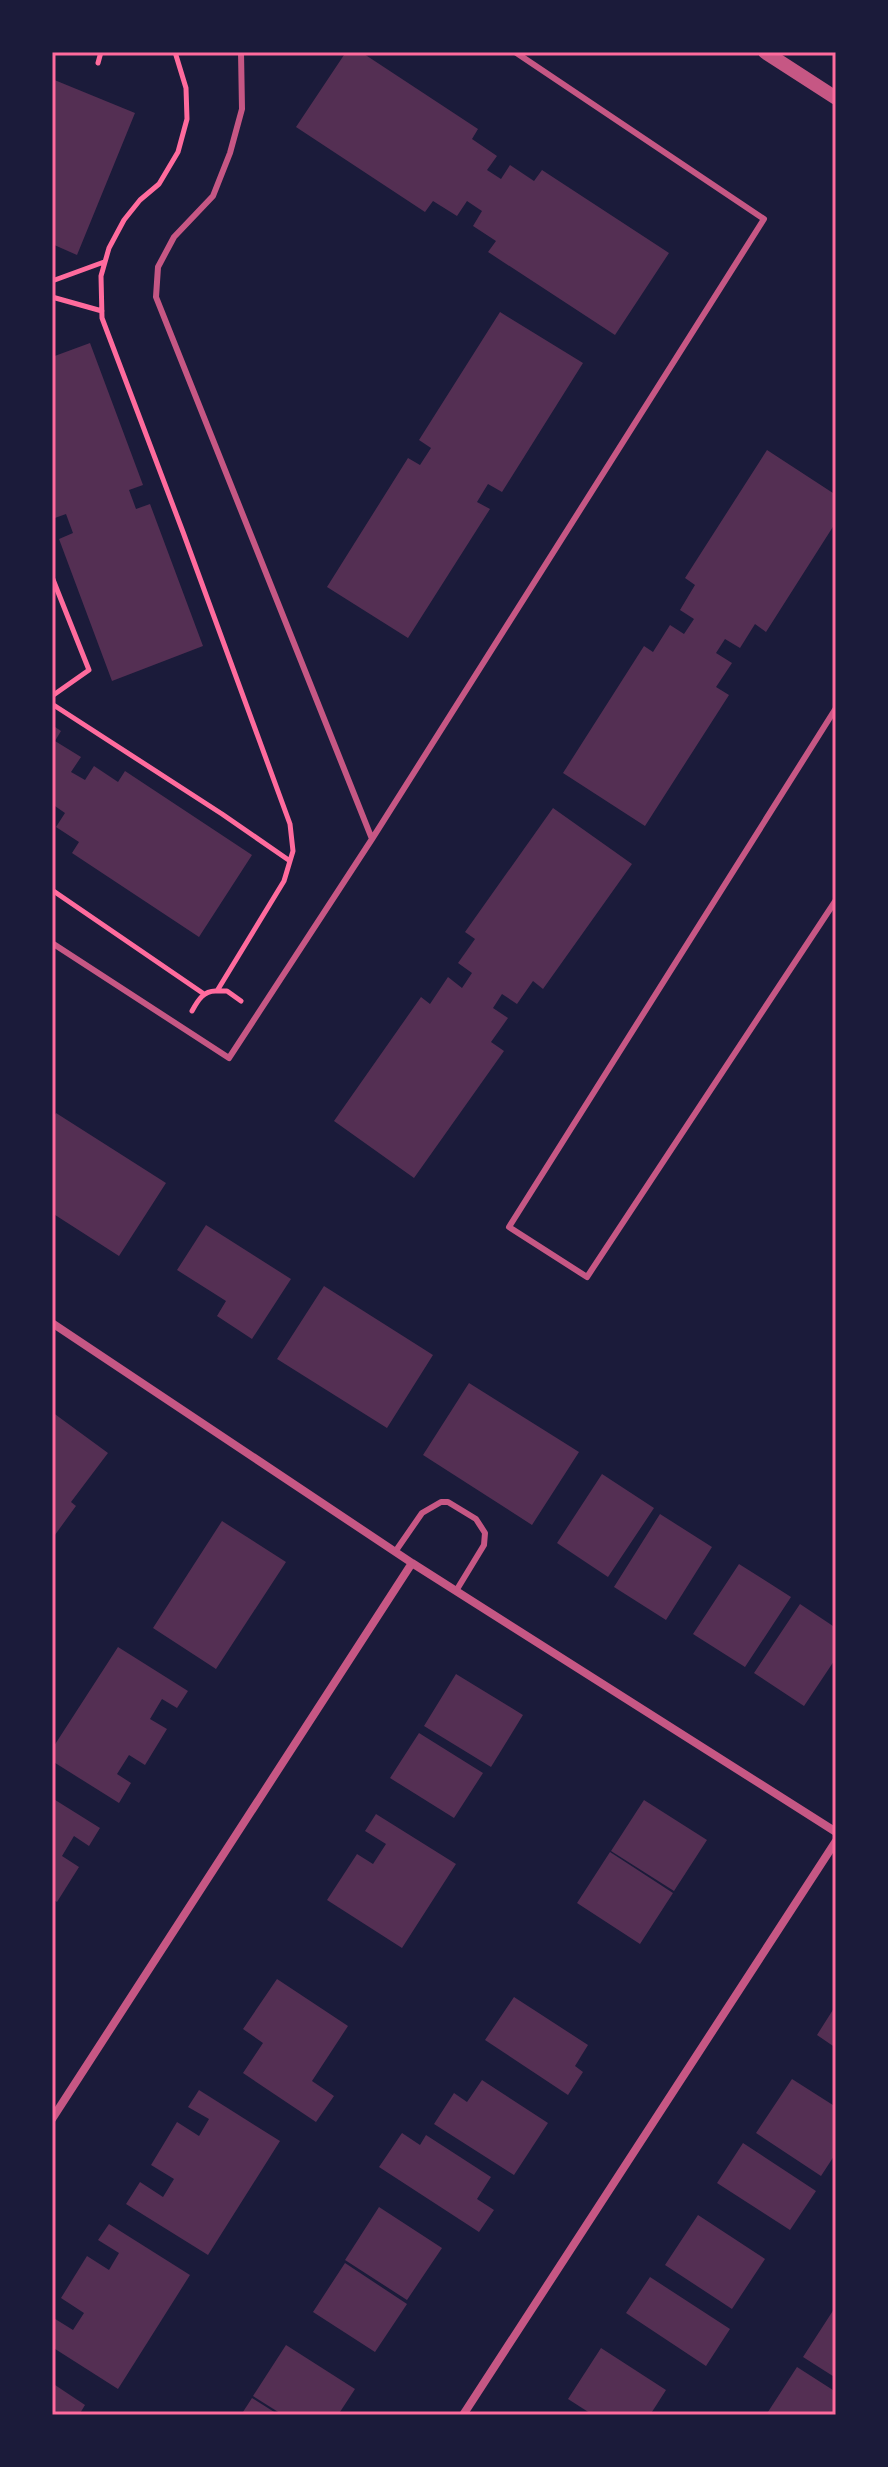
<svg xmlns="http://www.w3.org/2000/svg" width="888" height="2467" viewBox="0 0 888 2467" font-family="'Titillium Web',sans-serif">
<rect width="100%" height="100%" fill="#1b1b3a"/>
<path fill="#542f53" d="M346,52H361L478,129L472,139L497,156L487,170L501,179L510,165L534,181L542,170L669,253L615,335L488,252L496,241L473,226L482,211L467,201L457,216L433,201L425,212L296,127Z
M52,79L135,113L77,255L52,244Z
M500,312L583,363L502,492L488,484L477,502L490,509L408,638L327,587L408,458L420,465L431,448L419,440Z
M90,343L143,485L129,490L136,509L150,504L203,646L112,681L59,539L73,533L66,514L52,519V357Z
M767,450L836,495V522L766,632L755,624L740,648L725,639L716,653L732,663L716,687L729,695L645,826L563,773L644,646L653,652L670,625L684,634L694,619L680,610L695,585L685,578Z
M52,725L61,731L55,741L81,757L71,772L85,780L94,766L118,782L125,771L252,855L199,937L72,853L79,842L56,827L65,813L52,804Z
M553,808L632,864L543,989L533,981L517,1004L502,994L493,1008L508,1018L491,1042L504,1051L414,1178L334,1121L421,997L430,1004L448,977L462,988L472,973L458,963L475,939L465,932Z
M56,1113L166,1183L119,1256L52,1213V1120Z
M206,1225L291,1279L252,1339L217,1316L226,1301L177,1270Z
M324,1286L433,1355L387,1428L277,1359Z
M469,1383L579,1452L532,1525L423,1455Z
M52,1412L108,1453L71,1502L76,1506L52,1539Z
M602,1474L654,1508L608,1577L557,1543Z
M660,1514L712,1547L666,1620L614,1587Z
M222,1521L286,1562L216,1669L153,1628Z
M739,1564L791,1597L745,1667L693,1634Z
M800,1604L836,1628V1658L804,1706L754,1673Z
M118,1647L188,1691L177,1708L162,1699L150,1719L167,1729L145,1765L129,1755L117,1774L131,1783L119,1803L52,1761V1749Z
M456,1674L523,1715L491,1767L424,1726Z
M419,1733L483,1773L454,1818L390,1778Z
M52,1798L100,1828L89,1846L74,1836L62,1856L79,1867L57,1902L52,1899Z
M644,1800L707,1840L674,1891L611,1851Z
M376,1814L456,1864L402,1948L327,1900L357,1854L373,1864L386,1844L365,1831Z
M610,1852L673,1893L640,1944L577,1903Z
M277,1979L348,2026L312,2081L334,2096L316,2122L243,2073L263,2043L243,2029Z
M514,1997L588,2045L575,2066L583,2072L568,2095L485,2040Z
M836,2005V2048L817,2035Z
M792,2079L836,2107V2153L821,2176L756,2133Z
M482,2080L548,2123L514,2175L434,2124L454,2093L467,2102Z
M199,2090L280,2141L208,2255L126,2204L140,2182L163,2197L174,2179L151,2165L177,2122L199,2136L209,2119L188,2107Z
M402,2133L420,2145L426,2135L491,2177L477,2199L494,2210L479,2232L379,2167Z
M743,2143L816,2191L790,2230L717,2183Z
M379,2207L442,2248L407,2300L345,2260Z
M698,2215L765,2259L732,2309L665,2265Z
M109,2224L190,2275L118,2389L52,2347V2317L73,2330L84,2313L61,2298L87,2256L109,2270L119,2253L98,2240Z
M345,2263L407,2304L375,2352L313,2312Z
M650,2277L730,2329L706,2366L626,2313Z
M836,2306V2378L803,2357Z
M286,2345L355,2389L338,2415H283L253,2396Z
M601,2348L666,2390L650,2415H593L568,2399Z
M797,2367L836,2392V2415H766Z
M52,2383L85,2405L79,2415H52Z
M252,2398L279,2415H241Z"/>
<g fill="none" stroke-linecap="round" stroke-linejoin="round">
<path stroke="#ff6b9d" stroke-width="5" d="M175,52L186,88L187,119L178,152L159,184L140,200L124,220L109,248L101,276L102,318L183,532L290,824L293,851L284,881L217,991H227L241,1001
M98,63L101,52
M52,281L104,262
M52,297L102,311
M52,577L89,670L52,696
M52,704L222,814L290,861
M52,890L204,994
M192,1011C198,1000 204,990 217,991"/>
<path stroke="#c65784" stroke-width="6" d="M241,52L242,109L230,153L213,196L174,237L158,267L156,297L372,839
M836,708L509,1227L587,1277L836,900
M52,943L229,1058L372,839L764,219L515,52
M395,1552L422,1513L441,1502H448L476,1519L485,1533L484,1545L456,1591"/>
<path stroke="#c65784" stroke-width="8" d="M52,1323L412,1563L836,1832
M52,2119L412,1563
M463,2415L836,1841"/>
<path stroke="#c65784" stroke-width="14" d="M765,52L836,98"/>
</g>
<rect width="888" height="2467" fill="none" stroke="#1b1b3a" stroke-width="108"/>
<rect x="54" y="54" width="780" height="2359" fill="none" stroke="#ff6b9d" stroke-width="3"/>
</svg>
